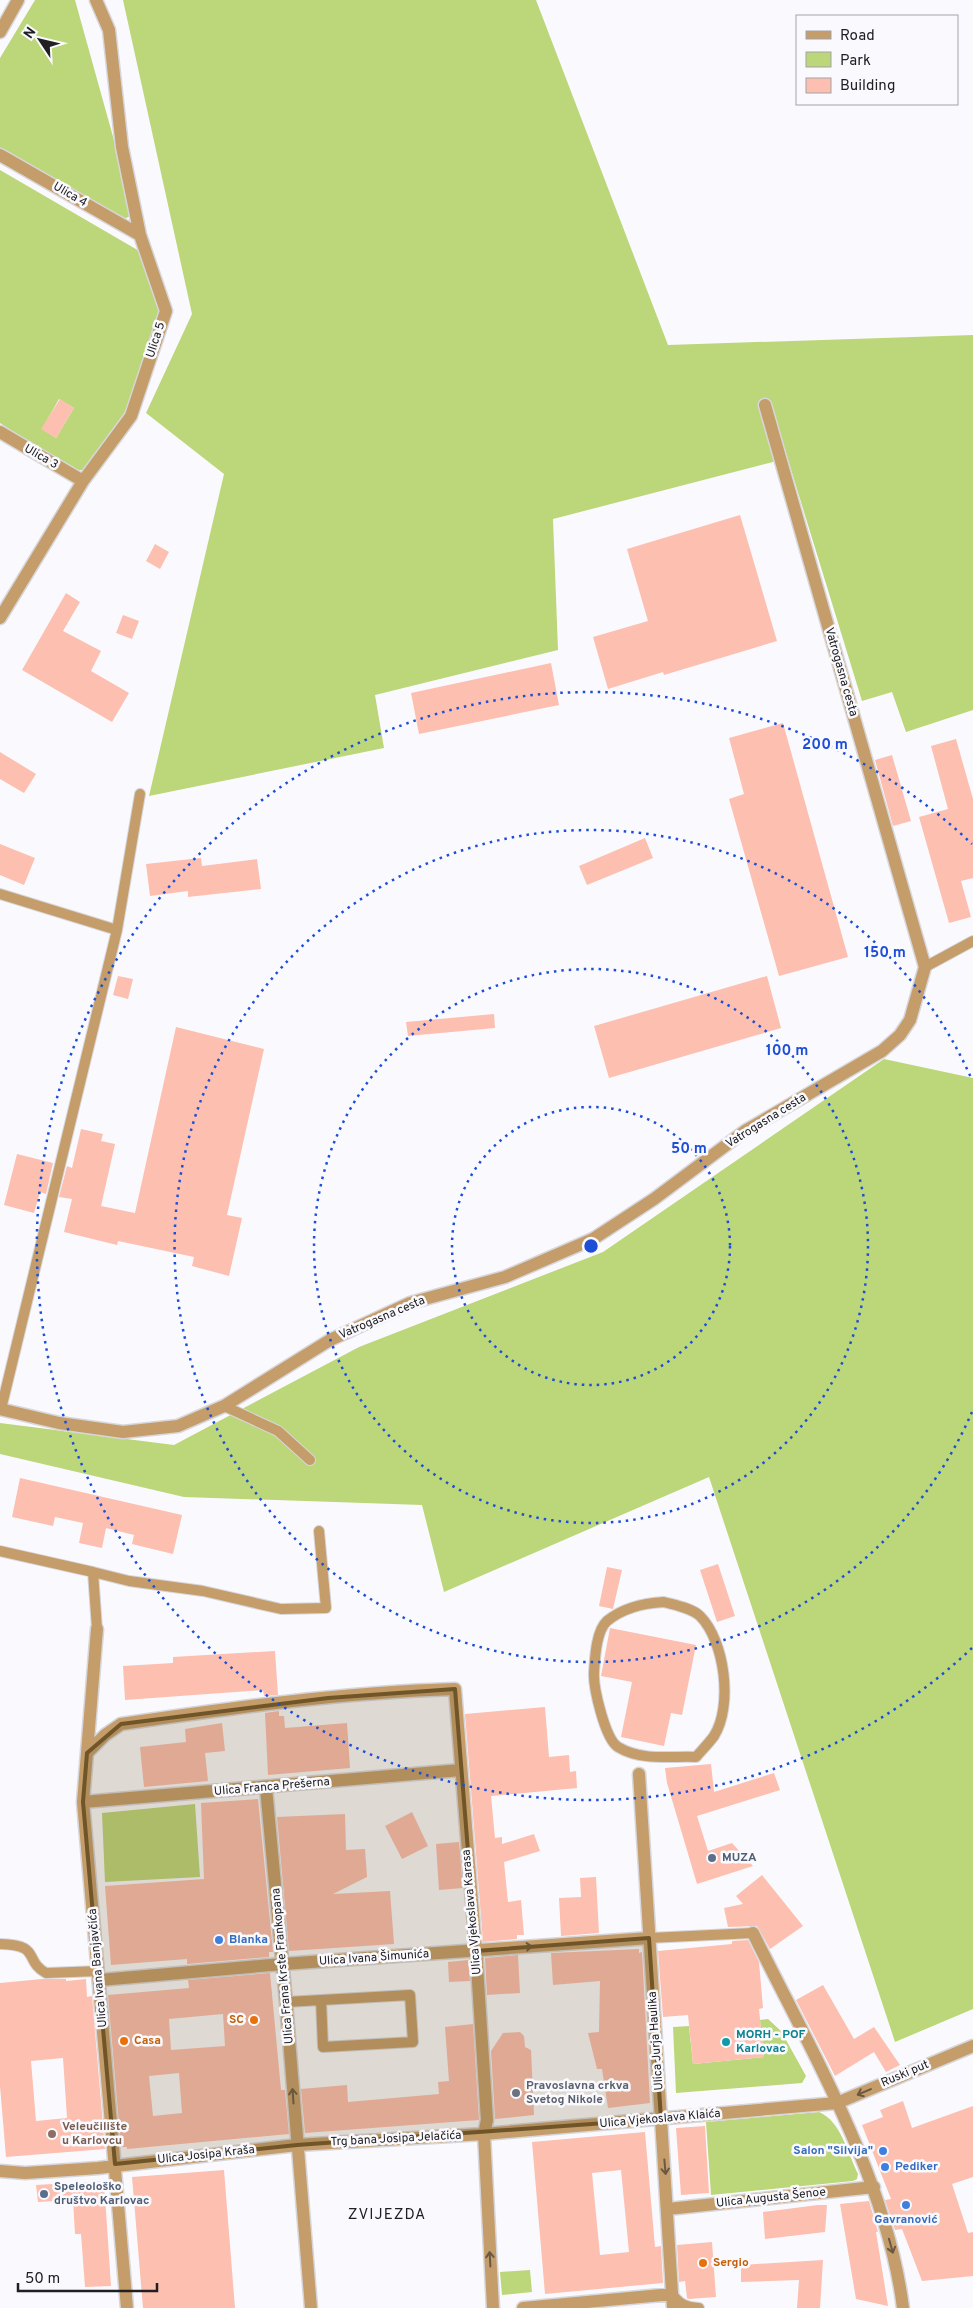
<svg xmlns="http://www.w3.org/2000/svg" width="973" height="2308" viewBox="0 0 973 2308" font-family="Overpass,sans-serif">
<rect width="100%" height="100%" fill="#fafafe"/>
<path fill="#bcd67a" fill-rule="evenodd" d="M35,0H75L132,205L130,216L123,220L0,150V58Z
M123,0H536L668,345L973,335V710L906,732L892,692L862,701L785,450L773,462L553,519L558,650L375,695L384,748L149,796L224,474L146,413L192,314Z
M0,170L141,252L159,312L127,415L85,470H71L0,423ZM59,399L74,408L56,438L42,429Z
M884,1059L973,1078V2009L895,2042L709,1477L444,1592L422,1505L184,1497L0,1454V1423L174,1445L359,1347L603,1252Z
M195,1804L200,1877L105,1882L102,1813Z
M768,2019L781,2031L806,2076L802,2083L676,2093L673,2027L689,2026L693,2064L764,2057L760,2020Z
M819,2112C841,2121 848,2154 858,2174L857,2179L853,2181L711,2195L706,2122Z
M530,2270L532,2292L502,2295L500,2272Z"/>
<path fill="#fcbfb0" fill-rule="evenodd" d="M60,399L74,408L56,438L41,429Z
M740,515L777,641L664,675L663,672L608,689L593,637L648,621L627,549Z
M155,544L169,552L160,569L146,561Z
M66,593L80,602L63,631L101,651L91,671L129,693L112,722L22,670Z
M123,615L139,621L132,639L116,633Z
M551,663L559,705L419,734L411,693Z
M783,723L848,957L779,976L729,799L744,794L729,738Z
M956,739L973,799V878L961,881L971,917L949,923L919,817L948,809L931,746Z
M0,752L36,774L24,793L0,779Z
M892,755L911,821L893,826L875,760Z
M645,838L653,858L587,885L579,866Z
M0,844L35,858L24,885L0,875Z
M201,858L202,866L257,859L261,889L188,897V891L150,896L146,864Z
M118,976L133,979L128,999L113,995Z
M767,976L781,1028L609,1078L594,1026Z
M494,1014L495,1028L408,1036L406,1022Z
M176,1027L264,1049L227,1215L242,1218L229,1276L192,1266L194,1257L118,1241L117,1245L64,1232L72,1199L59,1197L67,1166L72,1168L81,1129L103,1134L101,1141L115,1144L101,1206L135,1213Z
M17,1154L53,1163L46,1194L40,1192L34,1213L4,1205Z
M20,1478L182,1515L173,1554L132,1544L134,1535L106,1528L102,1548L79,1543L83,1523L55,1517L53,1526L12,1517Z
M718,1564L735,1616L717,1622L700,1570Z
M607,1567L622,1570L613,1609L599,1606Z
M610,1628L696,1645L682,1715L671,1713L664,1746L621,1737L632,1682L601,1676Z
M275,1651L278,1695L264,1696L263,1690L125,1700L123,1666L173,1663V1657Z
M545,1707L549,1757L569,1755L570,1772L576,1771L577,1788L491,1796L495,1838L502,1837V1844L534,1834L540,1851L504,1862L508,1902L521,1900L524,1935H517V1939L483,1942L465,1714Z
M279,1711V1716H284L285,1728L347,1723L350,1768L268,1775L265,1713Z
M222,1723L225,1751L205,1753L208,1781L144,1787L140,1747L186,1742L185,1729Z
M711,1764L714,1792L774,1773L780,1790L697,1816L708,1851L732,1843L753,1866L697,1884L667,1783L665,1768Z
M258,1799L273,1952H269V1957L187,1964V1959L111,1965L105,1886L204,1879L201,1803Z
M412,1812L428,1846L402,1859L385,1826Z
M345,1814L346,1850L365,1849L367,1877L333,1894L390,1891L394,1944L289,1951L277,1817Z
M459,1842L463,1888L439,1890L436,1844Z
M762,1875L803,1926L770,1949L757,1926L728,1927L724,1908L743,1904L736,1896Z
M596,1877L599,1933L561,1936L559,1898L581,1897L580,1878Z
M748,1940L759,1962L763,2008L759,2009L764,2057L693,2064L688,2015L663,2017L658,1951L732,1944V1941Z
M639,1949V1953L642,1952L650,2103L608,2108L602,2069H597L588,2033L599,2032L600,1981L553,1985L551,1953Z
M518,1955L520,1993L487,1995L485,1958Z
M468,1960L470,1981L449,1982L448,1962Z
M270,1973L281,2090H285L289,2134L127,2149V2147H121L108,1995L189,1988L188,1980ZM223,2014L225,2046L171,2050L169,2019ZM179,2073L182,2113L153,2116L149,2076Z
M42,1979H66V1981L86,1979L87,1997L92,1996L105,2149L6,2157L0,2086V1983ZM63,2058L67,2118L36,2121L31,2061Z
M823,1985L854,2039L874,2027L900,2065L886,2072L874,2052L835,2076L796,2000Z
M473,2024L479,2120L305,2133L301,2089L347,2085L348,2102L439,2094L438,2082L449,2081L445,2027Z
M520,2032L524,2036L525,2047L531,2050L534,2115L495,2119L491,2051L503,2033Z
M903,2101L912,2128L973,2106V2177L952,2184L968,2233L973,2232V2276L922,2281L902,2229L895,2230L885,2200L891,2199L862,2125L883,2117L880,2110Z
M705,2126L709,2193L681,2195L676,2128Z
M645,2132L655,2247L661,2246L663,2283L545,2294L532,2142ZM621,2170L629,2252L600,2255L592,2173Z
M224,2170L235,2308H143L132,2177Z
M104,2181L111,2286L85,2287L81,2234H75L73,2200L38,2202L36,2185Z
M869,2201L878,2232H876L888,2306L856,2299L840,2204Z
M818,2205H827L825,2232L765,2239L763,2212Z
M712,2242L716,2297L689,2299L687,2298L685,2281L679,2282L677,2245Z
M823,2260L820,2308H797L799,2280L741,2282V2265Z"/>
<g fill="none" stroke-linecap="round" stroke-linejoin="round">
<defs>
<path id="lane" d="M0,894L117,930
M925,967L973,941
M224,1406L278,1431L310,1460
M1,1409L117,930L140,794
M0,1551L93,1572
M664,1602C675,1605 692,1608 700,1616C725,1641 733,1706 714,1736C709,1743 702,1750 696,1757C670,1756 641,1761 618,1747C605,1739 593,1687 594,1672C595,1658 596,1631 607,1621C623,1608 645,1603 664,1602Z
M97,1629L93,1572L129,1581L203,1591L281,1609L326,1608L319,1531
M649,1938L753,1933
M0,1944C42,1945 23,1960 46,1973L99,1971
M286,2002L410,1995L413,2042L323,2047L321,2000
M672,2294C680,2304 685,2307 699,2308"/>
<path id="street" d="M0,32L18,0
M0,155L140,235
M0,432L83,481
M0,618L83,481L131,416L166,311L140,235L122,147L109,30L96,0
M0,1409L59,1423L123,1432L178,1426L224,1406L330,1340L410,1303L505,1277L593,1239L654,1199L745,1131L882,1051L900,1035L910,1020L925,967L765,405
M97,1629L83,1802L127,2308
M87,1753L105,1735L121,1724C231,1708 343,1692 455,1689L476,1951L487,2120L484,2134L493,2308
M639,1774L673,2308
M266,1788L286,2002L311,2308
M83,1802L461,1770
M753,1933C810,2049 887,2179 903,2308
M100,1980L283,1964L649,1938
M0,2171L25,2173L98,2168L297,2145L484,2134L837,2103L973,2046
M668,2209L874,2187
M523,2308L672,2294"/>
</defs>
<use href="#lane" stroke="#d7d7db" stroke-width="12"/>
<use href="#street" stroke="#d7d7db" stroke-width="15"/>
<use href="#lane" stroke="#c49d6a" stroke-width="10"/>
<use href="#street" stroke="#c49d6a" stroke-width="12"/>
</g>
<defs><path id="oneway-shaft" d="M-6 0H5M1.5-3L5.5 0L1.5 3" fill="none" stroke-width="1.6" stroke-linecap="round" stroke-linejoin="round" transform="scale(1.25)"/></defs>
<g stroke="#6a5843">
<use href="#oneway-shaft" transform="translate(525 1947) rotate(-4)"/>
<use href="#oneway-shaft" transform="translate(864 2092) rotate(157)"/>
<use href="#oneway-shaft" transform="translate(293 2096) rotate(-94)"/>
<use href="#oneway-shaft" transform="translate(665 2167) rotate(85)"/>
<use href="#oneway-shaft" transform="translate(891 2246) rotate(74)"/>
<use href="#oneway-shaft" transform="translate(490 2259) rotate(-93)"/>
</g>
<path fill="#705528" fill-opacity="0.2" stroke="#705528" stroke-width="4" stroke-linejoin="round" d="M455,1689L476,1951L649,1938L661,2119L297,2145L115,2164L83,1802L87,1753L121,1724L328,1698Z"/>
<g fill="none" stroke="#1d4ed8" stroke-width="2.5" stroke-dasharray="2.5 5">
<circle cx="591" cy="1246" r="139"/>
<circle cx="591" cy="1246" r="277"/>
<path d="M972 1412A416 416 0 1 1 972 1080"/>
<path d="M972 1648A554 554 0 1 1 972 844"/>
</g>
<g fill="#5c6f8a" stroke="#fafafe" stroke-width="2">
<circle cx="712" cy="1858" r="5"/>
<circle cx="44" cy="2194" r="5"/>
</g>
<g fill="#3f7fe0" stroke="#fafafe" stroke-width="2">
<circle cx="219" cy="1940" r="5"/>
<circle cx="883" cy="2151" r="5"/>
<circle cx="885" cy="2167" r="5"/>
<circle cx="906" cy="2205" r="5"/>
</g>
<g fill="#e8710a" stroke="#fafafe" stroke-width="2">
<circle cx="254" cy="2020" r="5"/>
<circle cx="124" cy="2041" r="5"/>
<circle cx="703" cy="2263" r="5"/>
</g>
<circle fill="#0f9aa8" stroke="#fafafe" stroke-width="2" cx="726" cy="2042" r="5"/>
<circle fill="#6b7280" stroke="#fafafe" stroke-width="2" cx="516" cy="2093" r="5"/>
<circle fill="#8d6e63" stroke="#fafafe" stroke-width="2" cx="52" cy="2134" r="5"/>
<g text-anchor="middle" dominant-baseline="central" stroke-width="5" stroke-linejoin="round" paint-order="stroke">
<g font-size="12" fill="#202023" stroke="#fafafe">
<text transform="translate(70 195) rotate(30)">Ulica 4</text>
<text transform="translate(156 340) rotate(-72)">Ulica 5</text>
<text transform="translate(41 457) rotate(30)">Ulica 3</text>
<text transform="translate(841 672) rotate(74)">Vatrogasna cesta</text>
<text transform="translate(766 1121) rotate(-32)">Vatrogasna cesta</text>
<text transform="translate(382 1318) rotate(-23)">Vatrogasna cesta</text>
<text transform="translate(272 1787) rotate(-5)">Ulica Franca Prešerna</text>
<text transform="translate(472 1912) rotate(-95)">Ulica Vjekoslava Karasa</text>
<text transform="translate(374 1958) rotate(-4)">Ulica Ivana Šimunića</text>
<text transform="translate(283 1966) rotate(-95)">Ulica Frana Krste Frankopana</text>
<text transform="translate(98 1968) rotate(-95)">Ulica Ivana Banjavčića</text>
<text transform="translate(656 2041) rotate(-94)">Ulica Jurja Haulika</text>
<text transform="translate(905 2074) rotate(-23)">Ruski put</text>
<text transform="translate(660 2119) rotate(-5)">Ulica Vjekoslava Klaića</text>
<text transform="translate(396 2139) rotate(-3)">Trg bana Josipa Jelačića</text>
<text transform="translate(206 2155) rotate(-6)">Ulica Josipa Kraša</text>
<text transform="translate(771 2198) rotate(-6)">Ulica Augusta Šenoe</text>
</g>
<g font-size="12" font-weight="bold" fill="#4e5e75" stroke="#fafafe" text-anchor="start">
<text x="722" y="1858">MUZA</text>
<text x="54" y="2187">Speleološko<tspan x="54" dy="14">društvo Karlovac</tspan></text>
</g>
<g font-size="12" font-weight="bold" fill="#366cbe" stroke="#fafafe" text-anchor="start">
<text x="229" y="1940">Blanka</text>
<text x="873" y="2151" text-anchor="end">Salon "Silvija"</text>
<text x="895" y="2167">Pediker</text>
<text x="906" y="2220" text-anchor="middle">Gavranović</text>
</g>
<g font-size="12" font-weight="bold" fill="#c56008" stroke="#fafafe" text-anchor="start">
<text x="244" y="2020" text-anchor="end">SC</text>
<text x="134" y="2041">Casa</text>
<text x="713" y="2263">Sergio</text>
</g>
<g font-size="12" font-weight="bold" fill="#0d838f" stroke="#fafafe" text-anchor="start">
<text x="736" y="2035">MORH - POF<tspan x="736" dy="14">Karlovac</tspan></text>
</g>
<g font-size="12" font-weight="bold" fill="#5b616d" stroke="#fafafe" text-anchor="start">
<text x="526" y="2086">Pravoslavna crkva<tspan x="526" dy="14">Svetog Nikole</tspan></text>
</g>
<g font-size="12" font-weight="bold" fill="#785e54" stroke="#fafafe" text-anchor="start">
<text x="62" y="2127">Veleučilište<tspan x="62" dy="14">u Karlovcu</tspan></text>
</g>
<g font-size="15" letter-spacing="1" fill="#202023" stroke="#fafafe">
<text x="387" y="2215">ZVIJEZDA</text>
</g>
</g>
<circle cx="591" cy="1246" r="8" fill="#1d4ed8" stroke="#fafafe" stroke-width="2.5"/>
<g font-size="15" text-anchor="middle" font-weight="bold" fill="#1d4ed8" stroke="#fafafe" stroke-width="5" stroke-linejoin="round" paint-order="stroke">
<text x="825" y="749">200 m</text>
<text x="885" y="957">150 m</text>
<text x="787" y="1055">100 m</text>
<text x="689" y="1153">50 m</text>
</g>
<rect x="796" y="15" width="162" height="90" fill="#fafafe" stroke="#a3a3a6"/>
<rect x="806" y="31" width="25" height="8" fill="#c49d6a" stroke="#a3a3a6"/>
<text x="840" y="40" font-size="15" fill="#202023">Road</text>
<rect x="806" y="52" width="25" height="15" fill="#bcd67a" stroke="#a3a3a6"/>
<text x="840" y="65" font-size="15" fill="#202023">Park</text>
<rect x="806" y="78" width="25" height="15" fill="#fcbfb0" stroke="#a3a3a6"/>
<text x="840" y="90" font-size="15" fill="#202023">Building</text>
<g transform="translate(40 40) rotate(305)" stroke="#fafafe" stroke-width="4" paint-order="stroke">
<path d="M0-4L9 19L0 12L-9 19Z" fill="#202023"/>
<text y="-8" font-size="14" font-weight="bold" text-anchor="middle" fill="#202023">N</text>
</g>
<path d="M18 2283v8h139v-8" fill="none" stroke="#202023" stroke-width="2.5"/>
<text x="25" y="2283" font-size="15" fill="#202023" stroke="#fafafe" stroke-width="4" paint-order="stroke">50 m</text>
</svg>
